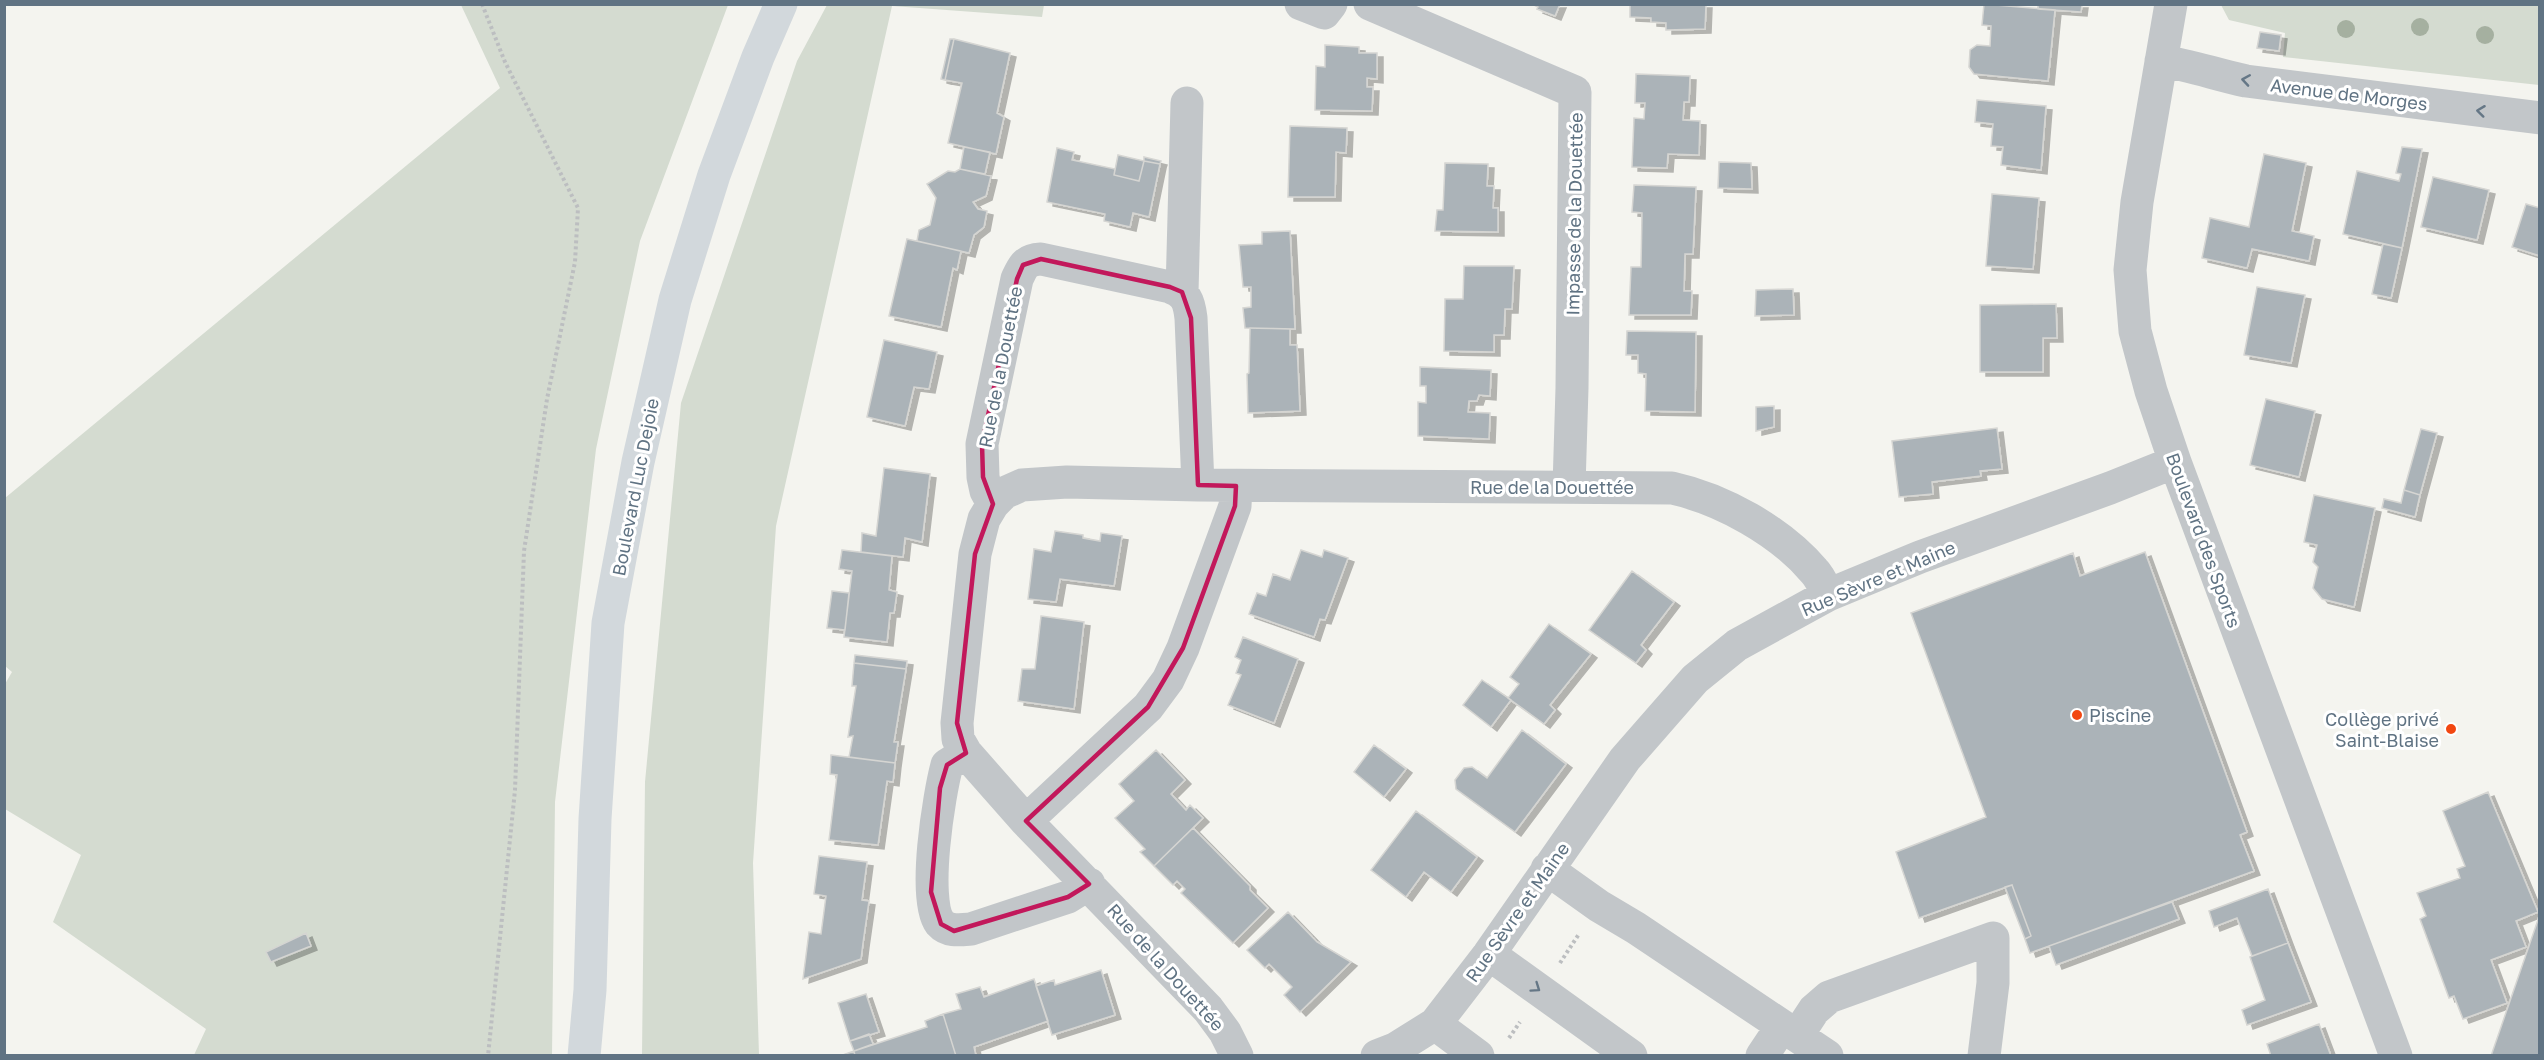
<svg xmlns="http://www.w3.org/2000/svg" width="2544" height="1060" viewBox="0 0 2544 1060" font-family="'Golos Text',sans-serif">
<defs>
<filter id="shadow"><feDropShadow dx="6" dy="4" stdDeviation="0" flood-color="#0004"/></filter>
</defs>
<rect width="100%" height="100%" fill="#f4f4ef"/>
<path fill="#d4dbd0" d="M461,5H728L640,241L596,449L555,802L552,1055H194L206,1029L53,922L81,855L5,809V684L12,672L5,666V498L500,88Z
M827,5H1044L1042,17L892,6L776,526L753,863L759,1055H642L645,782L681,403L797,61Z
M2221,5H2539V85L2283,57L2285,33L2229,20Z"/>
<path fill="#abb3b8" stroke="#d5d5d2" stroke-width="1.5" filter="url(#shadow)" d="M1532,4H1560L1555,16L1537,9L1538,7Z
M1630,4H1706L1705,29L1666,30V23L1651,22V18L1630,17Z
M1984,4L2055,10L2048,81L1974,74L1969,67L1970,50L1977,45L1990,46L1991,26L1982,25Z
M2038,4H2082L2081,12L2038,9Z
M2260,32L2281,35L2279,51L2257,48Z
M950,39H954L945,80L941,79Z
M954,39L1010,53L997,113L1004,117L996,154L948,143L962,83L945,80Z
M1325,45L1359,47V53H1377V79L1367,78V87H1373L1372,111L1315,110L1316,66L1325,67Z
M1636,74L1690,76L1689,102H1684L1683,120L1700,121L1699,155L1668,154L1667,168L1632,167L1634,118L1644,119L1645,103H1635Z
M1977,100L2046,106L2041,170L2001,165L2003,147L1991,146L1993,124L1975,122Z
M1290,126L1347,128L1346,153L1336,152L1335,197H1288Z
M964,147L990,152L985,174L960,169Z
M2402,147L2422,149L2402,248L2343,234L2357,171L2399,181L2401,174L2396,173Z
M1057,148L1074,152L1072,160L1115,169L1114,175L1139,181L1144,161L1160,164L1149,217L1133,213L1130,227L1104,221L1105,214L1047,202Z
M2264,154L2306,163L2292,231L2314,236L2309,261L2252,249L2247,268L2202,258L2210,218L2249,227Z
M1118,155L1144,161L1139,181L1114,175Z
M1144,157L1161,161L1160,164L1144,161Z
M1719,162L1751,163L1752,189L1718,188Z
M1445,163L1488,164L1487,186H1494L1493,208H1498V232L1435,231L1437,210H1443Z
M960,169L991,176L986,196L973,202L978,209L987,211L984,227L974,235L969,253L917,241L919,230L930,225L936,198L927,184L948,171L955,172Z
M2433,177L2489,190L2477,240L2421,227Z
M1634,185L1696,187L1693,254H1685L1684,291H1692L1691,315H1629L1631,267H1641L1642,213L1632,212Z
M1992,194L2039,198L2033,269L1986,266Z
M2526,204L2540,208V256L2512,247Z
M1290,231L1295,329L1245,328L1243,308L1251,307V287H1243L1239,245L1262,244V232Z
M907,239L961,251L957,270L953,268L941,327L889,316Z
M2383,244L2402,248L2391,298L2372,294Z
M1464,266H1514L1512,309H1505L1504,335H1494V352L1444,351L1445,299H1463Z
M2257,287L2305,295L2291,363L2244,355Z
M1793,289L1794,315L1755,316L1756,290Z
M2056,304L2057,338H2043V372H1980V305Z
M1250,328L1290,329V345H1297L1300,411L1248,413L1247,374L1249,373Z
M1627,331L1696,332L1695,412L1645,411L1646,374L1638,373V355H1626Z
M884,340L937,352L929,389L914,387L905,426L867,417Z
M1420,367L1491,370L1490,396L1479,395L1477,401H1469L1468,412L1490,413L1489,439L1418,436V402L1426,403V386H1420Z
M2266,399L2315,411L2299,477L2250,465Z
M1774,406V427L1756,431V407Z
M1997,428L2002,469L1980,471L1981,476L1932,482L1933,494L1899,497L1892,441Z
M2421,429L2437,433L2420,495L2404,490Z
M884,468L930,474L922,542L905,538L903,557L861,552L862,533L876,536Z
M2404,490L2420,495L2415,517L2382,508L2384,499L2401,503Z
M2314,495L2375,508L2354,607L2322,599L2313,588L2318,567L2313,562L2317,545L2304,542Z
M1055,531L1083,535V538L1100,541L1101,533L1122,536L1114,586L1060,579L1056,602L1028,599L1034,549L1051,552Z
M842,550L892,556L889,590L897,592L894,613H890L887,642L844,637L852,571L839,569Z
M1301,550L1322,557L1324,550L1348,558L1325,620L1320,619L1314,637L1249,614L1257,593L1266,596L1273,574L1290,580Z
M2145,552L2247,832L2240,835L2254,871L2030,953L2025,939L2031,936L2012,885L1919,918L1896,852L1986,817L1911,613L2073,553L2080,576Z
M1632,571L1674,602L1641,645L1646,650L1636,663L1589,630Z
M832,591L849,593L845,630L827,628Z
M1041,616L1084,622L1074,709L1018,701L1022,669H1035Z
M1549,624L1591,654L1550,705L1555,710L1544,724L1508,698L1519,684L1510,677Z
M1243,637L1298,659L1274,723L1228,705L1241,675L1236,673L1241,660L1235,657Z
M855,655L907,661L906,669L854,663Z
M854,663L906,669L894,742H898L895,763L849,757L853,736L848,737L856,686H852Z
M1482,680L1511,700L1491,727L1463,705Z
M1522,730L1566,764L1515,832L1456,789L1455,780L1464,768L1472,767L1487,778Z
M1374,745L1406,769L1384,797L1354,772Z
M1156,750L1185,780L1171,794L1186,810L1190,805L1203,818L1154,866L1140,852L1145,849L1115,818L1134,801L1119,784Z
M831,755L895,763L893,782L887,781L878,845L829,840L837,775L830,774Z
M2488,792L2538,912L2516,921L2526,947L2491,960L2507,1003L2463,1019L2454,996L2449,998L2420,919L2426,916L2417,893L2460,878L2457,869L2465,866L2443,811Z
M1416,811L1477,857L1451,892L1424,872L1406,897L1371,870Z
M1193,828L1250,886V890L1268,908L1233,943L1181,893L1185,889L1177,881L1173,885L1154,866Z
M819,856L867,862L862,900L869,901L863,943L861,959L803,979L809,932L821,934L826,896L814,894Z
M2012,885L2031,936L2025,939L2005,887Z
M2268,889L2288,943L2252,956L2237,918L2214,927L2209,911Z
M2172,902L2179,919L2056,965L2049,946Z
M1288,912L1317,942L1351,962L1300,1012L1284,995L1292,987L1269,964L1265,968L1247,950Z
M2540,914V1056H2491Z
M306,933L311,946L271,962L266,952Z
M2288,943L2311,1002L2247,1025L2242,1010L2265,1000L2250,957Z
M1101,970L1115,1015L1052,1035L1036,986L1054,980L1055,985Z
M1034,979L1048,1021L974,1047L976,1056H956L943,1014L961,1009L956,994L980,987L984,997Z
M866,994L879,1032L850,1041L838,1003Z
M943,1014L956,1056H855L854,1051L927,1027L925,1021Z
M2319,1024L2331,1056H2271L2267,1044Z
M869,1034L873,1044L854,1051L850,1041Z
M854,1051L855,1056H840Z"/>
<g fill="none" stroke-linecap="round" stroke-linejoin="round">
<path stroke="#bcbec0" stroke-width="4" stroke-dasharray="3 3" stroke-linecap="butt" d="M482,4L505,62L578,208L575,262L547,399L524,551L515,790L488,1056
M1560,963L1579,934
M1509,1038L1520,1022"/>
<path stroke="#c2c6c9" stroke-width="33" d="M1301,4L1324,13L1331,4
M1370,4L1575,92L1572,388L1569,487
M2171,4L2137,202L2130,270L2135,331L2151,391L2175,462L2396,1056
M2161,61C2190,65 2217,75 2246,81L2540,118
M1182,292L1187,103
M993,504L986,491L983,477L982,444L1017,279C1023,266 1025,260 1041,259L1170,287C1186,293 1189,301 1191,318L1198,485
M966,753L947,765C939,794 922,900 940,923C948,932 960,930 971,929L1068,897L1089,884
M1026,821L1148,707L1168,680L1183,648L1235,506L1236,486
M1547,869L1599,906L1636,928L1827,1056
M1489,954L1631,1056
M1435,1024L1478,1056
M1797,1036L1814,1010L1829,997L1993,938V983L1984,1056
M1237,1056L1225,1032L1208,1009L1026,821L966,753L958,739L957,723L975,554L984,519L993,504L1004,493L1022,485L1067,482L1198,485L1672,488C1722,499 1780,531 1814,571C1820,577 1824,587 1828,595
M1377,1056L1395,1049L1435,1024L1489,954L1625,759L1695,679L1737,645L1828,595L1920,557L2110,488L2175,462
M1762,1056L1782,1026"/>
<path stroke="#d2d8dc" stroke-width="33" d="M584,1056L590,990L595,819L608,623L638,462L675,300L714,175L758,57L781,4"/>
</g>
<g fill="#a5b0a0">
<circle cx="2420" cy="27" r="9"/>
<circle cx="2346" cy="29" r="9"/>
<circle cx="2485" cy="35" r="9"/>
</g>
<defs><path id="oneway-chevron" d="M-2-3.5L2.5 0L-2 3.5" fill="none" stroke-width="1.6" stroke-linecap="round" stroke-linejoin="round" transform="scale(1.5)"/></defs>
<g stroke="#657786">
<use href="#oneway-chevron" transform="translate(2246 80) rotate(-171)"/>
<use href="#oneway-chevron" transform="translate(2481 111) rotate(-173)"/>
<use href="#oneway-chevron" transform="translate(1536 988) rotate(35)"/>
</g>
<path fill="none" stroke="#c2185b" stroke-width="4.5" stroke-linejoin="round" d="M1041,259L1170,287L1182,292L1191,318L1198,485L1236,486L1235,506L1183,648L1148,707L1026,821L1089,884L1068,897L954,931L941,924L931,892L940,788L947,765L966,753L957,723L975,554L993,504L983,477L982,444L1017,279L1023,265Z"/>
<g fill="#f24711" stroke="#fff" stroke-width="2">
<circle cx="2077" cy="715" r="6"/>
<circle cx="2451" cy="729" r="6"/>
</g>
<g text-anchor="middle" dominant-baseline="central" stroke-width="6" stroke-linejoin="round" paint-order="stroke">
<g font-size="18" fill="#607383" stroke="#fff">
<text transform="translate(2349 94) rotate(7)">Avenue de Morges</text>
<text transform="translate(1574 214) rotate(-89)">Impasse de la Douettée</text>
<text transform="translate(1000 367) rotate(-79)">Rue de la Douettée</text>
<text transform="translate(635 487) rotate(-79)">Boulevard Luc Dejoie</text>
<text x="1552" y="487">Rue de la Douettée</text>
<text transform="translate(2204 540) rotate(70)">Boulevard des Sports</text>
<text transform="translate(1878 578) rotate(-23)">Rue Sèvre et Maine</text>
<text transform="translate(1517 912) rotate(-55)">Rue Sèvre et Maine</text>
<text transform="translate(1166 967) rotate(48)">Rue de la Douettée</text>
</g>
<g font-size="18" fill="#607383" stroke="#fff" text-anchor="start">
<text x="2089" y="715">Piscine</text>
<text x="2439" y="719" text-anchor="end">Collège privé<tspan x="2439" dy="21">Saint-Blaise</tspan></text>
</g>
</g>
<rect width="2544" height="1060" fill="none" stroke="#607383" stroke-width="12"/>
</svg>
